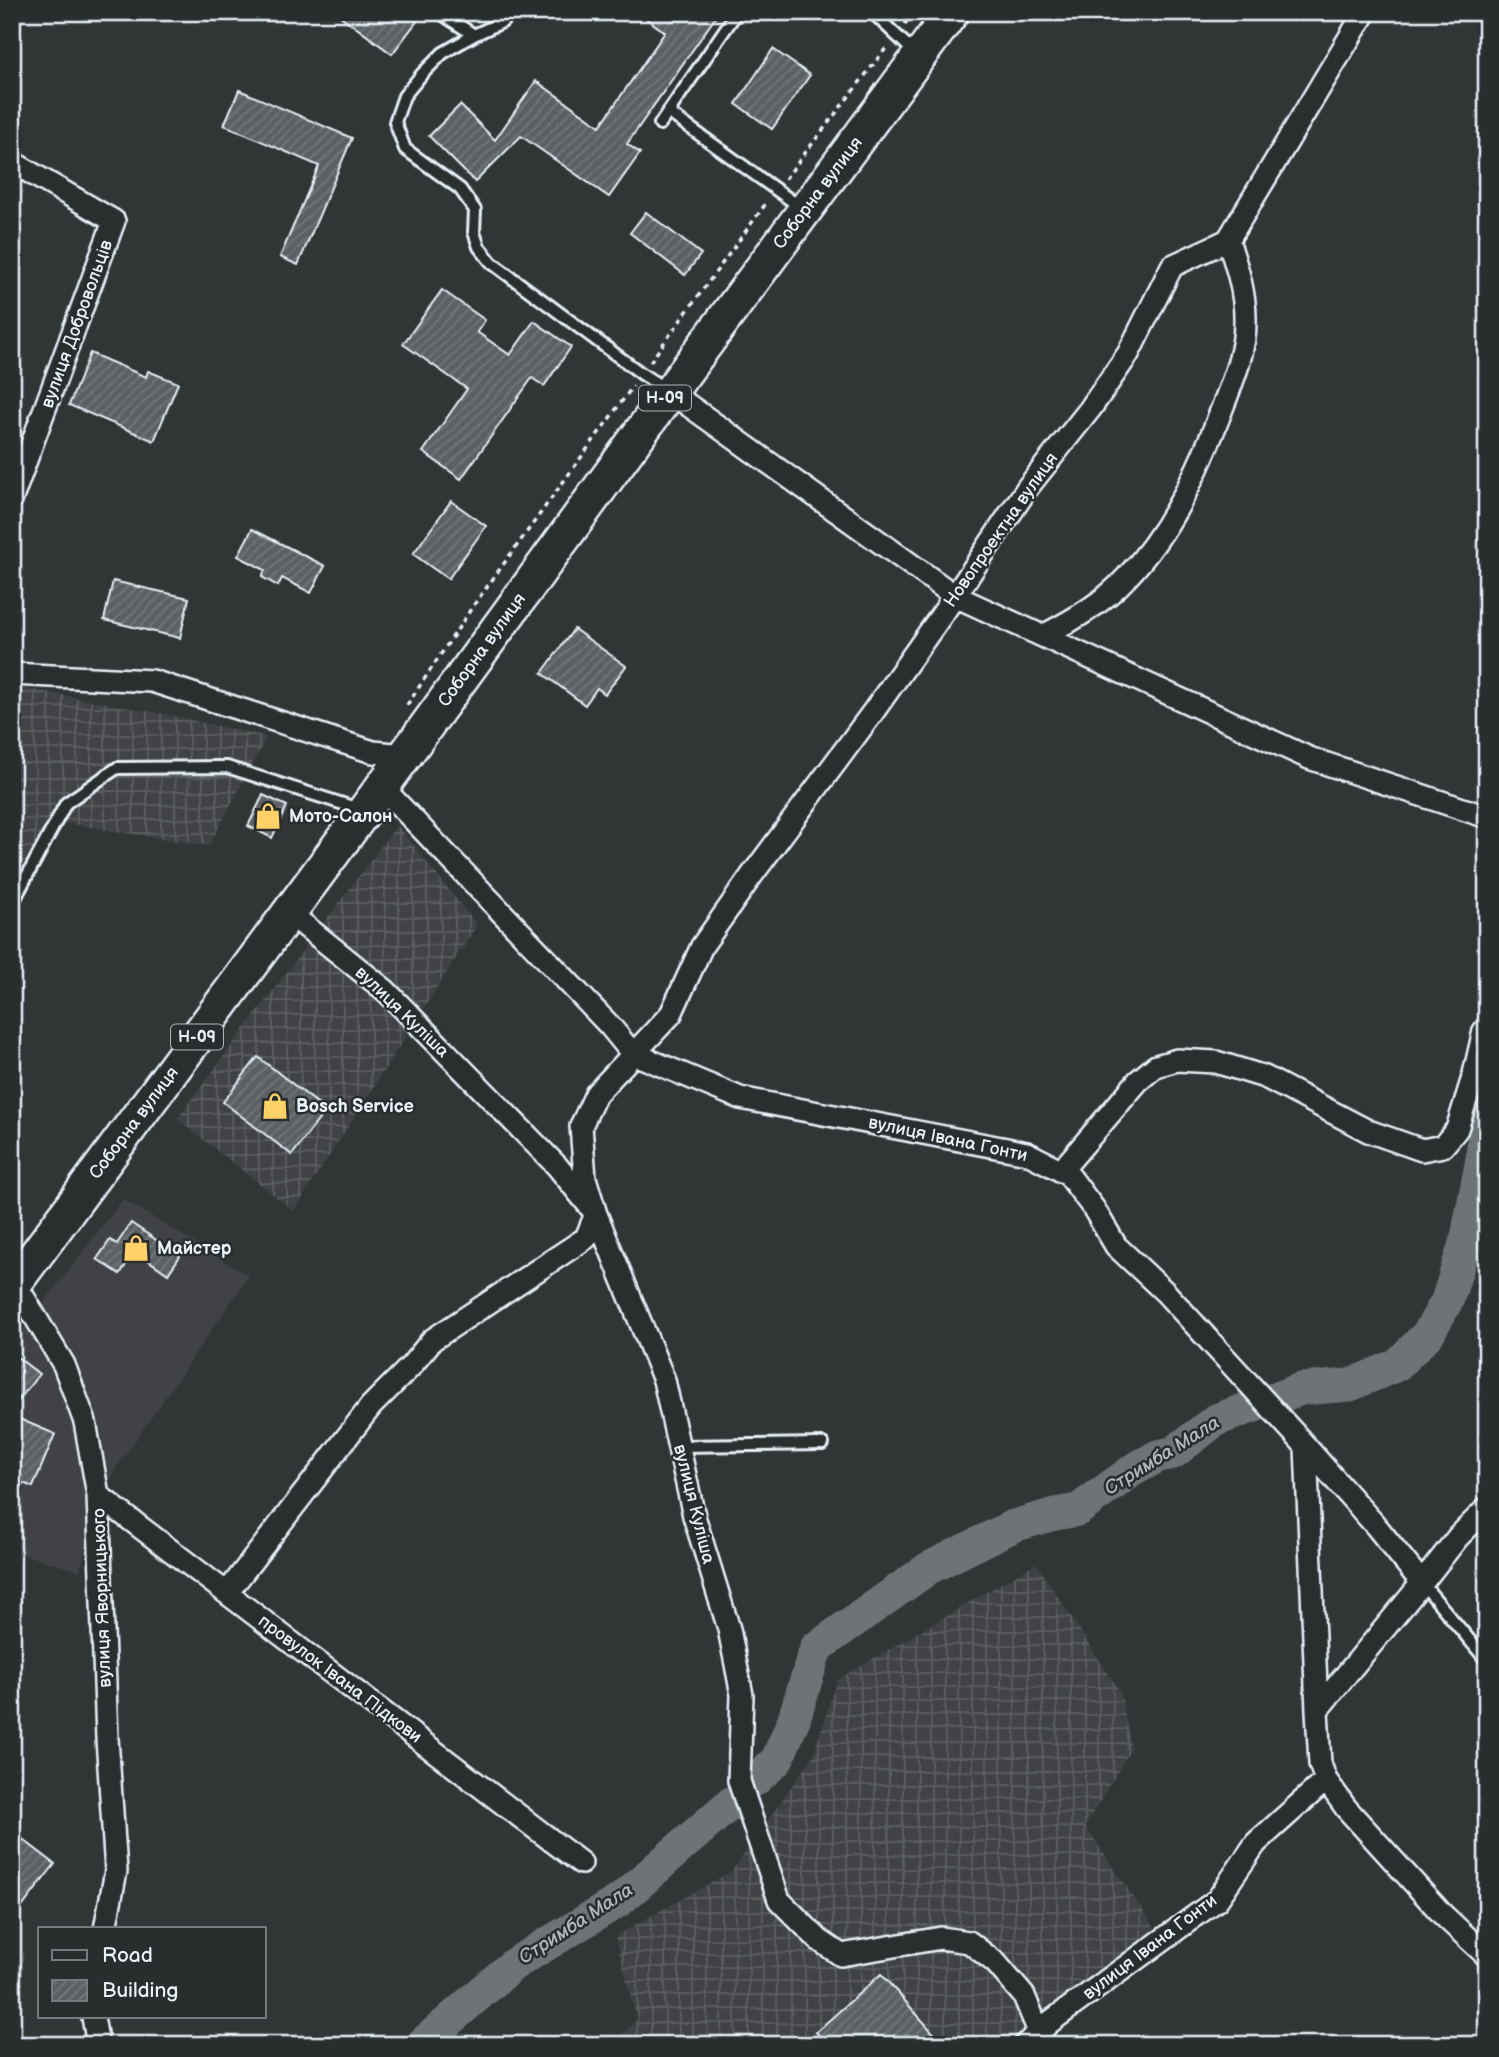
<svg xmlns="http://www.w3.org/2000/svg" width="1499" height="2057" viewBox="0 0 1499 2057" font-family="'Balsamiq Sans',sans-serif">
<defs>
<pattern id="industrial-grid" width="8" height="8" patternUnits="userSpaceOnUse" patternTransform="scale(1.75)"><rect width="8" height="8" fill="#3f4244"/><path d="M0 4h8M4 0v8" fill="none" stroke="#5b5e60"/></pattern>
<pattern id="building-hatch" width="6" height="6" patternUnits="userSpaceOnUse" patternTransform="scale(1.75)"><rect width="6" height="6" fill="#5c6063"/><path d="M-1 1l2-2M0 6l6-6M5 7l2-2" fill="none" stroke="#73777a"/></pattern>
</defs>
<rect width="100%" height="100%" fill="#323536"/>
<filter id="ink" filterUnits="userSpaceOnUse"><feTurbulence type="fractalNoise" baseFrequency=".0143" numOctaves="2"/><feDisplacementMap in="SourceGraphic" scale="14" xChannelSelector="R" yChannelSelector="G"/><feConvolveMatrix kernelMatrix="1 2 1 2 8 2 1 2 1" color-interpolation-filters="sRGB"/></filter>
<g filter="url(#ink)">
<path fill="#3f4244" d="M123,1199L249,1276L113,1473L79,1571L12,1551V1344Z"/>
<path fill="url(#industrial-grid)" d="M12,686L154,712L267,737L209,846L64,823L12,875Z
M397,825L477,925L294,1211L177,1119Z
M1036,1563L1121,1693L1131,1749L1085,1826L1155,1928L1005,2045H613L637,2020L615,1936L732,1871L813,1756L837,1680Z"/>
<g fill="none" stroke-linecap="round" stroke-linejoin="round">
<path stroke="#6e7376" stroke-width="33" d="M755,1780L777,1760L794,1719L816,1648L929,1568L1013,1526L1055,1514L1078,1510L1133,1470L1158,1456L1173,1453L1216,1420L1301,1389L1350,1385L1397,1365L1428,1334L1447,1301L1467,1237L1482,1159L1487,1094
M421,2045L514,1964L620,1900L731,1803"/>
</g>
<path fill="url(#building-hatch)" stroke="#e8f1f8" stroke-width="2" d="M335,12H424L392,54Z
M637,12H719L627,144L640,153L609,197L521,136L475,182L429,136L460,105L495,140L536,81L600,126L665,32Z
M773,49L810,75L772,129L736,104Z
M239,90L352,138L298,265L280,257L319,166L224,125Z
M646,212L701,254L685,275L630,233Z
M442,290L485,320L477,332L510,355L534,321L571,347L544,386L532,378L461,479L423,452L467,389L403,344Z
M90,353L146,377L148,371L178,383L154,441L69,405Z
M451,501L486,526L448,579L413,554Z
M252,529L325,566L311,593L282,578L278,586L262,577L265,570L238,556Z
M113,581L189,598L180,638L104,620Z
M574,629L626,666L605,694L597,688L585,705L542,673Z
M263,795L287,806L272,838L248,826Z
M258,1057L326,1110L292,1155L223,1102Z
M131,1223L180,1256L168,1274L135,1251L120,1274L97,1259L110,1240L117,1244Z
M12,1353L39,1374L12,1409Z
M12,1416L55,1434L33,1487L12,1479Z
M12,1831L55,1864L12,1920Z
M881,1974L944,2045H827L816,2032Z"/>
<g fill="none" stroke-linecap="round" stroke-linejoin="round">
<defs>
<path id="lane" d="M439,12L474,35L502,22L512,12
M872,12L915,53
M474,35L443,53L422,74L404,96L395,122L405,149L460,189L475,210L474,232L479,247L492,263L642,374L667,390
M668,112L803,209
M660,124L737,12
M12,904L66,803L117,768L227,767L362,810
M679,1446L823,1444
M1422,1583L1487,1661"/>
<path id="street" d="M12,162L114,221L12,498
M670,392L955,596L1309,758L1487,817
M1043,636C1073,620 1103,603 1126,578C1172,530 1200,467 1223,406C1233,380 1245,352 1245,323C1246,295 1237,267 1228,240
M12,674L152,681L373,752L405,755
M382,787L610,1026L632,1053L740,1098L1027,1153L1068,1174L1094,1209L1116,1246L1165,1292L1294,1433L1376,1526L1422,1583L1317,1710L1320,1764L1326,1780L1346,1808L1443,1915L1487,1956
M289,913L386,991L557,1166L596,1214L664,1380L694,1516L729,1629L742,1695L739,1781L779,1900L819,1940L841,1955L941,1938L969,1942L996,1963L1024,1996L1039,2032
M1061,1171L1138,1081L1156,1066L1177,1060L1216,1062L1265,1077L1368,1131L1422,1150L1443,1146L1457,1129L1474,1074L1484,1031L1487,1027
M15,1283L64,1365L85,1422L98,1495L107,1738L116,1871L105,1929
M1306,1447L1317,1710
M98,1495L581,1863
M1422,1583L1458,1537L1487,1508
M227,1593L371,1406L411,1366L432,1340L586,1238L596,1214L585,1178L581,1126L596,1094L671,1014L702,946L752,875L873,712L955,596L1028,487L1090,409L1128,354L1172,266L1228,240L1365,12
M93,2017L98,2045
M1025,2045L1050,2022L1217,1900L1256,1843L1326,1780"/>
<path id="primary" d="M12,1287L382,787L670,392L952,12"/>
</defs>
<use href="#lane" stroke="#e8f1f8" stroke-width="16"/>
<use href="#street" stroke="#e8f1f8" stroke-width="26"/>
<use href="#primary" stroke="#e8f1f8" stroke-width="38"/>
<path stroke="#e8f1f8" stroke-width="3.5" stroke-dasharray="5 5" stroke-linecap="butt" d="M905,24L913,12
M785,179L887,47
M650,362L767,202
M407,705L473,606L633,386"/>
<use href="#lane" stroke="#2a2d2e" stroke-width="10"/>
<use href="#street" stroke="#2a2d2e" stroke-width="21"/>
<use href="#primary" stroke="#2a2d2e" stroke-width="33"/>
</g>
</g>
<defs>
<symbol id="shop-bare" viewBox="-9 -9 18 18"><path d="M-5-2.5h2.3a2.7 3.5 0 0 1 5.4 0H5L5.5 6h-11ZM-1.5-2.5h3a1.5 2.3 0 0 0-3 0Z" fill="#ffd166" stroke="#2a2d2e" stroke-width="2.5" paint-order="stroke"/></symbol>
</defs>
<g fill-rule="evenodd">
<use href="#shop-bare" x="249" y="797" width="38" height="38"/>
<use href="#shop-bare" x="256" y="1087" width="38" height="38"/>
<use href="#shop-bare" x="117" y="1229" width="38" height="38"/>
</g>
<g text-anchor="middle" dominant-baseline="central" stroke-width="5" stroke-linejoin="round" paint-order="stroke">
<g fill="#2a2d2e" stroke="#afb6bb" stroke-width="2">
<rect x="639" y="385.5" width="52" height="25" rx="5"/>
<rect x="171" y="1024.5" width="52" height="25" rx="5"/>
</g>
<g font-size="16" font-weight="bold" fill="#e8f1f8">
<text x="665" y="398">Н-09</text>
<text x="197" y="1037">Н-09</text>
</g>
<g font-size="18" fill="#e8f1f8" stroke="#2a2d2e">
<text transform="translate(818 193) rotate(-53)">Соборна вулиця</text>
<text transform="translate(77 324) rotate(-70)">вулиця Добровольців</text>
<text transform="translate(1001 530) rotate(-55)">Новопроектна вулиця</text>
<text transform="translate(482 650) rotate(-54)">Соборна вулиця</text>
<text transform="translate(402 1012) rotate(44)">вулиця Куліша</text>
<text transform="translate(134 1123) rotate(-53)">Соборна вулиця</text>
<text transform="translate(948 1139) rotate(12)">вулиця Івана Гонти</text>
<text transform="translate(694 1504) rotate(76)">вулиця Куліша</text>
<text transform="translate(102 1598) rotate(-92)">вулиця Яворницького</text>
<text transform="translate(340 1679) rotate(37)">провулок Івана Підкови</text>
<text transform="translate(1150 1947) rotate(-37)">вулиця Івана Гонти</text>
</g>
<g font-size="18" font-weight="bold" fill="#e8f1f8" stroke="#2a2d2e" text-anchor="start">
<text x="289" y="816">Мото-Салон</text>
<text x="296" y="1106">Bosch Service</text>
<text x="157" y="1248">Майстер</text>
</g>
<g font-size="19" font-style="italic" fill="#b1b8be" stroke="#2a2d2e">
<text transform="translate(1162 1456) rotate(-32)">Стримба Мала</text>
<text transform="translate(576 1924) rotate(-33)">Стримба Мала</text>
</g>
</g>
<rect width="1499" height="2057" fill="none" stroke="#2a2d2e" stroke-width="42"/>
<rect x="21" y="21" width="1457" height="2015" fill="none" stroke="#e8f1f8" stroke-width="2.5" filter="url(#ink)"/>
<rect x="38" y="1927" width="228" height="91" fill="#2a2d2e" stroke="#767b7f" stroke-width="2"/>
<rect x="52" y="1950" width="35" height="10" fill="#2a2d2e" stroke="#767b7f" stroke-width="2"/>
<text x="102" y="1962" font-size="21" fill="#e8f1f8">Road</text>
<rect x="52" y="1980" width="35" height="21" fill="url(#building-hatch)" stroke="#767b7f" stroke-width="2"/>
<text x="102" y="1997" font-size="21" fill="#e8f1f8">Building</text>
</svg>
